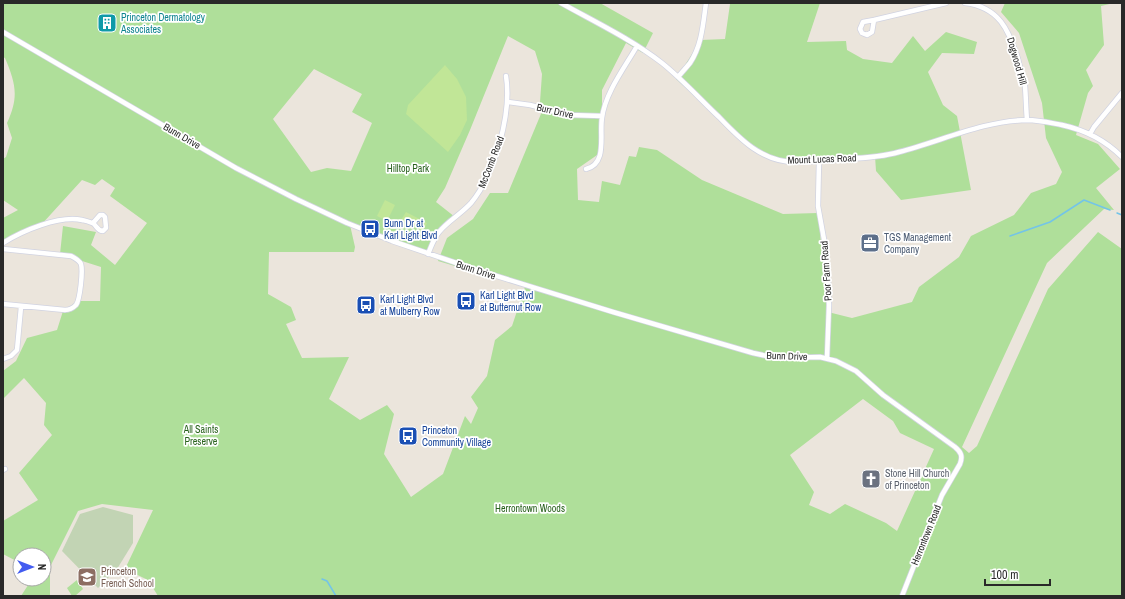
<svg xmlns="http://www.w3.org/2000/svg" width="1125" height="599" viewBox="0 0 1125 599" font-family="'Archivo Narrow',sans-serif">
<rect width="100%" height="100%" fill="#ebe5dc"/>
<path fill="#afdf9a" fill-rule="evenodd" d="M3,3H600L653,33L643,53L626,43L602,90V116L600,153L577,169L578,200L599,202L602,181L620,185L629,156L636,157L639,147L657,150L702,180L783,214L818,213L828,312L852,318L912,302L919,287L959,257L971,236L1014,215L1031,193L1056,184L1062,172L1046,138L1042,103L1019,33L1001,12L1005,3H1114L1101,6L1104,45L1086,70L1093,86L1088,93L1076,135L1098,144L1120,169L1096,188L1114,210L1104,209L1047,263L962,447L969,453L977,446L1048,289L1098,232L1122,249V596H158L148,580L125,569L153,510L102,504L78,511L50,567V596H21L32,579H44V555H20V563L3,554V521L38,500L19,473L52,435L44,425L46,403L24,378L3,399V371L16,361L27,338L57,330L63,311L78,301H100L101,267L60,254L63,226L96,232L91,245L115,265L147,223L110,196L115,188L102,179L95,185L82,180L41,225L14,236L3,245V218L18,210L3,200V159L6,157L12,138L7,123C19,97 16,84 5,58L3,57ZM508,36L535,51L542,74L540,102L543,109L508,193H490L473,219L447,238L438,261L525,287L512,326L495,340L487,376L471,397L478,408L471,424L465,416L443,474L411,497L384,454L394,414L387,405L360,420L329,399L349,357L302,358L286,324L296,320L291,307L268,294L269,252H354L355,247L350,225L428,254L442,228L455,217L436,202L445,188L470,130ZM314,69L362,94L352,112L372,123L351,171L327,168L311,172L273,119ZM863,399L893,421L900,433L934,449L897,531L886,523L845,504L830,514L809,505L814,492L790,455Z
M820,3L807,42L846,41L847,50L863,59L892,63L913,36L925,51L946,32L977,42L974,54L942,53L928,72L943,105L957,116L971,190L901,200L876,171L875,156L783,160L754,150L676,79L701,40L725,39L730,4Z
M77,580L83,589L75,596H72L67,588Z"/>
<path fill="#c2d4b4" d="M103,507L133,515V543L117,569L98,588L62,551L80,514Z"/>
<path fill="#c1e697" d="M445,65L457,79L466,97L467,120L460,135L448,152L406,114L408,105Z
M385,200L395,205L387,221L377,216Z
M406,212L427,223L423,231L401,220Z"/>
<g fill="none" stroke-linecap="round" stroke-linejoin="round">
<path stroke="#73c4e8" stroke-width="1.5" d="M1117,213L1122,215
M1010,236L1050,222L1084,200L1110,210
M322,579L327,581L336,596"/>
<defs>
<path id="minor" d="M561,3C595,22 631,39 662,63C682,79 700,99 719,117C740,139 762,162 795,162C812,162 829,161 846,159C864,158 882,157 899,152C942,141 982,121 1027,120C1039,120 1051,123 1062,125C1085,130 1105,140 1122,157
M965,3C999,7 1009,30 1018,59C1020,68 1023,77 1025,86C1026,98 1026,109 1027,120
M874,20L946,3
M874,20L872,32L867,35L862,33L860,29L863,22Z
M3,32L236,168L296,199L347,223L392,241L474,269L613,312L753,353L776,358L820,357L836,361L856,371L883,395L955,447C961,452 963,456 960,464L942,495L934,515L902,596
M678,77C682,72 686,68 690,63C702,45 703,24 706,3
M508,102L530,105L569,115L602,116
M1090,134L1094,127L1122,93
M819,161L818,206L825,245L828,277L829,305L827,358
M586,169C608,164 599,134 602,118C605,93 625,67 637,46
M3,243C22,231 59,215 82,220C86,221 91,222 94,224C97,227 98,231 103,231L106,228L105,217L103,215H100L93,223
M3,249L71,256C75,258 79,260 81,264C83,271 80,300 76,305C73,308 69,310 65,310L3,304
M428,254C431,247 434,238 439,232C448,221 461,214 471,203C495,174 512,113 506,76
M3,359L11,356L17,350L21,307
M3,470L5,469"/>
</defs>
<use href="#minor" stroke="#d1d3e1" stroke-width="6"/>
<use href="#minor" stroke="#fff" stroke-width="4.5"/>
</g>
<defs>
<symbol id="building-square" viewBox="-11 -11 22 22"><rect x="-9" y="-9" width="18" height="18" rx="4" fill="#0f9aa8" stroke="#fff"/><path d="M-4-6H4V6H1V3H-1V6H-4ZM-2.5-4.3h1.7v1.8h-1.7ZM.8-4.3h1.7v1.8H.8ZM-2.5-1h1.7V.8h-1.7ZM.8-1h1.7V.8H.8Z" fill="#fff"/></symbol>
<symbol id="bus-square" viewBox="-11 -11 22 22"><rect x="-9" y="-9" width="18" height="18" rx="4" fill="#1a4fb4" stroke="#fff"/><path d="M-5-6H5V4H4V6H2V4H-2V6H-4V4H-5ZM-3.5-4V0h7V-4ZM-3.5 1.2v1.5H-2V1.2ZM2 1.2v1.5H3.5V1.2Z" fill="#fff"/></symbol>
<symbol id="office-square" viewBox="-11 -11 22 22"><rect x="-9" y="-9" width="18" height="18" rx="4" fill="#5c6f8a" stroke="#fff"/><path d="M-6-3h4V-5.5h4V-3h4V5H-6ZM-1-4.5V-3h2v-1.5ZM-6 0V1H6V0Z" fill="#fff"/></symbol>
<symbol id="church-square" viewBox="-11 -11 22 22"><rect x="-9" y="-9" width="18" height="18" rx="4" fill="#6b7280" stroke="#fff"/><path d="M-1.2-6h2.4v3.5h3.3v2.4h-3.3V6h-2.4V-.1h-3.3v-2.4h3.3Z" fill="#fff"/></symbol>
<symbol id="school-square" viewBox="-11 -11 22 22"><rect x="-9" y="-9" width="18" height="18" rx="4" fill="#8d6e63" stroke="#fff"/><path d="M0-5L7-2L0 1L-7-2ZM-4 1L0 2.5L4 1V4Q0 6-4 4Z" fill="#fff"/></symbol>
</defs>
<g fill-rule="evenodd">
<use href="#building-square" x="96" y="12" width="22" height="22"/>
<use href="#bus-square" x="359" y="218" width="22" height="22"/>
<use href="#office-square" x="859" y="232" width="22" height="22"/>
<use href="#bus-square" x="455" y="290" width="22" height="22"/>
<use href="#bus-square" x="355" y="294" width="22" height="22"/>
<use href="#bus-square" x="397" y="425" width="22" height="22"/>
<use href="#church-square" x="860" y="468" width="22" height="22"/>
<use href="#school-square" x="76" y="566" width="22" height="22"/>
</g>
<g text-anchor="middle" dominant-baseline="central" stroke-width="3.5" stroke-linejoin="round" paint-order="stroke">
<g font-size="10" fill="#0d838f" stroke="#fff" text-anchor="start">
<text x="121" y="17">Princeton Dermatology<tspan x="121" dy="12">Associates</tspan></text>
</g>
<g font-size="10" fill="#292929" stroke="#fff">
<text transform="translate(1017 61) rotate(74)">Dogwood Hill</text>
<text transform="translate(555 111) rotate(13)">Burr Drive</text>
<text transform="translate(182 136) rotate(30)">Bunn Drive</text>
<text transform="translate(822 159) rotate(-2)">Mount Lucas Road</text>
<text transform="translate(491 162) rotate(-69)">McComb Road</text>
<text transform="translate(476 270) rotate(18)">Bunn Drive</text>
<text transform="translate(826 271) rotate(-94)">Poor Farm Road</text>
<text transform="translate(787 356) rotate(2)">Bunn Drive</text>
<text transform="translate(926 535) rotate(-68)">Herrontown Road</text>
</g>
<g font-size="10" fill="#29621d" stroke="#fff">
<text x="408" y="168">Hilltop Park</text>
<text x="201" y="429">All Saints<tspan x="201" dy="12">Preserve</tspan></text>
<text x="530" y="508">Herrontown Woods</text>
</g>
<g font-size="10" fill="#164399" stroke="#fff" text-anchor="start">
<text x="384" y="223">Bunn Dr at<tspan x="384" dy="12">Karl Light Blvd</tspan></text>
<text x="480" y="295">Karl Light Blvd<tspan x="480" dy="12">at Butternut Row</tspan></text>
<text x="380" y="299">Karl Light Blvd<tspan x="380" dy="12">at Mulberry Row</tspan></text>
<text x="422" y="430">Princeton<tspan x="422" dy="12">Community Village</tspan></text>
</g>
<g font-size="10" fill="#4e5e75" stroke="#fff" text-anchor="start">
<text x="884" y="237">TGS Management<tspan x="884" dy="12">Company</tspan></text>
</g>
<g font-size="10" fill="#5b616d" stroke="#fff" text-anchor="start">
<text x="885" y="473">Stone Hill Church<tspan x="885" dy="12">of Princeton</tspan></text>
</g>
<g font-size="10" fill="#785e54" stroke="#fff" text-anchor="start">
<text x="101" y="571">Princeton<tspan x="101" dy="12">French School</tspan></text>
</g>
</g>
<rect width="1125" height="599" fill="none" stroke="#292929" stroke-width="8"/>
<g transform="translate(32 567) rotate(90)"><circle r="19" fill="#ffffff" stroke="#a9a9a9"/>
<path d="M0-3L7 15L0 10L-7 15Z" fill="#435cf0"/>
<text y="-6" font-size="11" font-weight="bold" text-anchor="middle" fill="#292929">N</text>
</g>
<path d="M985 579v6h65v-6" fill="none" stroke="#292929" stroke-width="2"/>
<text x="991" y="579" font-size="12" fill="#292929" stroke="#ffffff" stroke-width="3" paint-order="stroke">100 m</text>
</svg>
